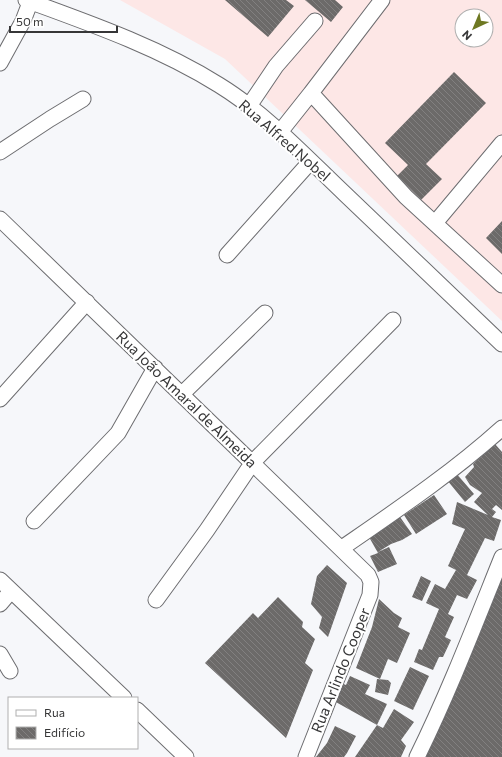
<svg xmlns="http://www.w3.org/2000/svg" width="502" height="757" viewBox="0 0 502 757" font-family="Commissioner,sans-serif">
<defs>
<pattern id="building-back-hatch" width="6" height="6" patternUnits="userSpaceOnUse"><rect width="6" height="6" fill="#6c6a69"/><path d="M-1 5l2 2M0 0l6 6M5-1l2 2" fill="none" stroke="#828080"/></pattern>
</defs>
<rect width="100%" height="100%" fill="#f6f7fa"/>
<path fill="#fde7e6" fill-rule="evenodd" d="M120,0H502V321L225,59ZM462,16H486V40H462Z"/>
<path fill="url(#building-back-hatch)" d="M225,0H286L294,6L268,37Z
M305,0H335L343,7L331,22Z
M454,72L486,103L426,164L442,179L421,200L397,176L408,165L385,143Z
M502,221V254L486,238Z
M495,444L502,452V510L496,505L492,509L496,512L492,517L501,520L494,541L485,538L467,575L477,580L467,599L457,595L448,614L454,617L445,637L451,640L443,657H439L433,670L414,662L419,649L422,650L439,609L426,603L435,584L445,589L456,570L448,566L465,529L452,524L457,502L488,515L474,502L482,493L470,485L465,477L474,467L473,464Z
M456,473L474,494L465,502L447,480Z
M434,495L447,514L416,534L404,515Z
M400,517L412,534L402,540L391,544L378,552L389,547L397,564L378,572L370,556L378,553L369,537L383,529Z
M327,565L347,583L328,637L319,628L322,617L311,604L317,576Z
M421,576L431,581L422,601L412,597Z
M502,578V757H423L496,591Z
M278,597L303,622L302,627L315,639L305,663L313,670L286,738L205,663L253,613L258,618Z
M379,599L394,613L402,618L398,627L410,633L397,663L388,659L380,679L356,668L372,627Z
M410,667L429,676L413,710L394,701Z
M350,676L370,685L365,694L387,704L377,725L334,701L341,683L346,685Z
M377,679L388,680L391,683L388,695L375,692Z
M394,709L414,722L401,740L406,746L401,757H355L377,725L383,728Z
M335,726L356,736L347,753L344,757H316L327,743Z"/>
<g fill="none" stroke-linecap="round" stroke-linejoin="round">
<defs>
<path id="minor" d="M26,0C92,24 160,48 219,85C266,114 305,156 345,194C397,244 450,294 502,344
M0,63L23,21L31,0
M311,93L382,0
M249,106L276,66L315,21
M280,132L311,93L406,197L502,285
M0,152L50,119L83,99
M0,219L368,575L371,582L370,595L306,757
M435,223L502,143
M227,255L311,161
M182,394L265,313
M0,399L87,302
M34,521L118,433L155,368
M342,548C397,510 452,473 502,428
M0,580L124,698
M156,600L207,530L253,462L393,320
M0,604L11,591
M0,654L10,671
M137,710L186,757
M417,757C449,692 475,624 502,557"/>
</defs>
<use href="#minor" stroke="#6d6d70" stroke-width="17"/>
<use href="#minor" stroke="#fff" stroke-width="15"/>
</g>
<g text-anchor="middle" dominant-baseline="central" stroke-width="4" stroke-linejoin="round" paint-order="stroke">
<g font-size="15" fill="#363637" stroke="#fff">
<text transform="translate(285 140) rotate(41)">Rua Alfred Nobel</text>
<text transform="translate(187 399) rotate(44)">Rua João Amaral de Almeida</text>
<text transform="translate(340 670) rotate(-68)">Rua Arlindo Cooper</text>
</g>
</g>
<rect x="8" y="697" width="130" height="52" fill="#ffffff" stroke="#afafaf"/>
<rect x="16" y="710" width="20" height="6" fill="#ffffff" stroke="#afafaf"/>
<text x="44" y="717" font-size="12" fill="#363637">Rua</text>
<rect x="16" y="727" width="20" height="12" fill="url(#building-back-hatch)" stroke="#afafaf"/>
<text x="44" y="737" font-size="12" fill="#363637">Edifício</text>
<g transform="translate(474 28) rotate(224)"><circle r="19" fill="#ffffff" stroke="#afafaf"/>
<path d="M0-3L7 15L0 10L-7 15Z" fill="#6e7822"/>
<text y="-6" font-size="11" font-weight="bold" text-anchor="middle" fill="#363637">N</text>
</g>
<path d="M10 26v6h107v-6" fill="none" stroke="#363637" stroke-width="2"/>
<text x="16" y="26" font-size="12" fill="#363637" stroke="#ffffff" stroke-width="3" paint-order="stroke">50 m</text>
</svg>
